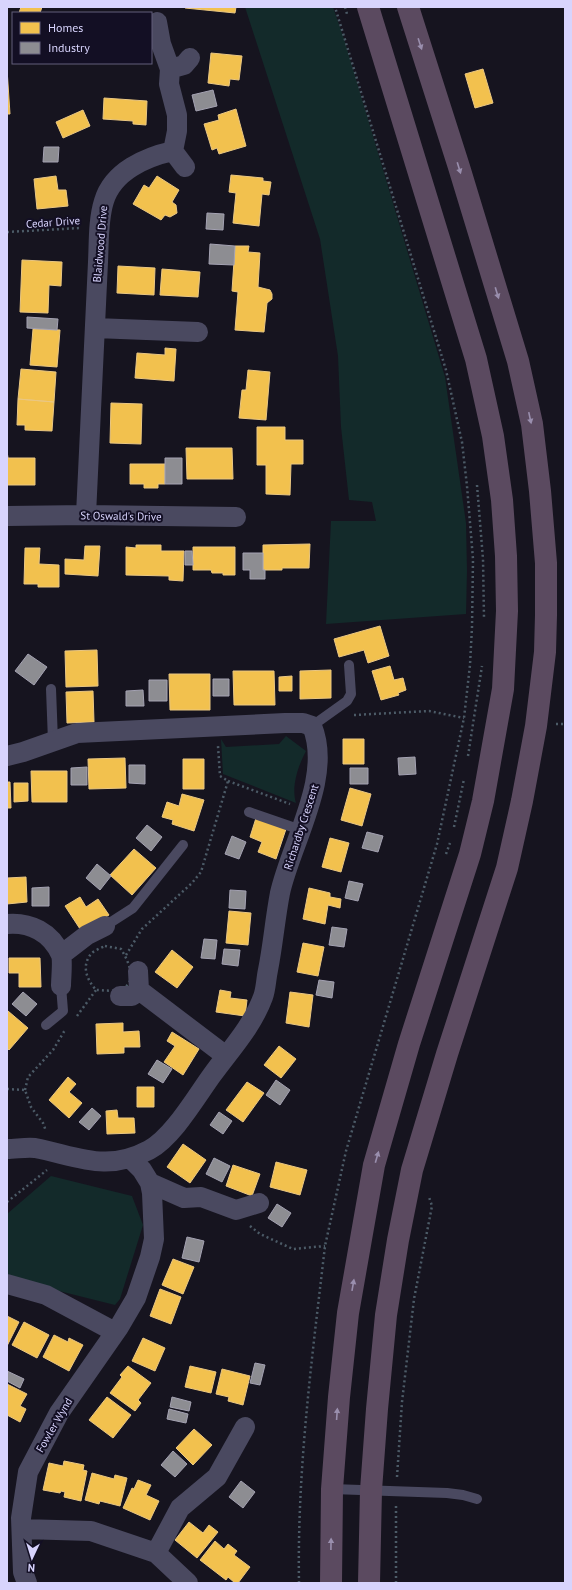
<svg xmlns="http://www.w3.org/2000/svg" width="572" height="1590" viewBox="0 0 572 1590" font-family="'PT Sans',sans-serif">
<rect width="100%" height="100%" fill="#16141f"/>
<path fill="#132a2a" d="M245,7H333L344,39L445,377L466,523L467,571L466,614L326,624L331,521H376L372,502L349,500L341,427L338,356L320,239Z
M286,736L306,751C298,766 291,787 296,803L223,774L221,739L226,747L279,744Z
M51,1176L132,1196L143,1225L120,1299L115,1305L7,1278V1214Z"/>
<path fill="#f2c14e" stroke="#eac782" d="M21,7H42L40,13H19Z
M185,7H236L235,13L185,8Z
M211,53L242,56L239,80L230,79L229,86L208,83Z
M7,69L10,114H7Z
M483,69L493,103L475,108L465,74Z
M104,98L147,101L146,125L133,124V121L103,119Z
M236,109L246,146L219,154L217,148L212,150L204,124L219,120L218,115Z
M83,110L90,126L63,138L56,122Z
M231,175L263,178V181L271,182L269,195L262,194L259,226L233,223L236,193L229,192Z
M56,176L58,190H66L68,206L37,209L34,179Z
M157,176L179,190L172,202L176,205L177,213L170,217L165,215L161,220L133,204L144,185L149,188Z
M235,246H249L248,252L260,253L258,287L270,290L272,294V299L267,303L264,332L235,330L238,292L232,291Z
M22,260L62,262L61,286L49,285L48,313L20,312Z
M118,266L155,268L154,295L117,293Z
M162,269L200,272L198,297L160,295Z
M33,329L60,330L57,367L30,365Z
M165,348L176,349L174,381L135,378L137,353L165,355Z
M21,369L56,372L54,402L18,399Z
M248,370L270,372L266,420L239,418L242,390H246Z
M18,399L54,402L52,431L25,430V425H17Z
M111,403L142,404L141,444L110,443Z
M257,427H285V440H303V464H291L290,495L266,494V465H257Z
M186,448H232L233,479H187Z
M7,451L8,458H35V485H7Z
M130,464H165V484H158V488H144V484H130Z
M310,544L309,568H282V570H263V545Z
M136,545H161V551H184L183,581L169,580V576L126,575V547L136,548Z
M85,546H100L98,576L65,574V559L84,560Z
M193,547H235V575H223V573H212L211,570H193Z
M25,548H40L39,564L59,565V587H38V584H24Z
M380,626L389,656L368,663L364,650L339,657L334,639Z
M97,650L98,686L66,687L65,651Z
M390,666L394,680L403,678L406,690L398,693L399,695L381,700L372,671Z
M331,670V698L300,699V671Z
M233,671H274L275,705H234Z
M169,674H210V710H170Z
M292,676V691H279V677Z
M93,691L94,722L67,723L66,692Z
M343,739H364V764H343Z
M125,758L126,788L89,789L88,759Z
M183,759H204V789H183Z
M31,771H67V802H32Z
M7,782H10L11,808H7Z
M14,783H28V801L14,802Z
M350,788L371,794L362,826L341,820Z
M182,794L204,800L194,831L172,824L173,820L162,817L167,802L179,806Z
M256,818L286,829L276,859L258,852L262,842L250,837Z
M330,838L349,843L341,872L322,867Z
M134,849L156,868L132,895L110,875Z
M26,877L27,902L7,904V878Z
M309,888L330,893V897L341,899L340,908L328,905L325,924L303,919Z
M80,897L86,907L98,899L109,915L82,932L65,906Z
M229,911L251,913L248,945L226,943Z
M303,943L324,947L318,976L297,972Z
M172,950L193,967L177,988L155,972Z
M9,958H40L41,987H19V973H9Z
M220,990L231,992L230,998L247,1000L245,1016L216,1012Z
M290,992L313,995L309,1027L286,1023Z
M8,1011L28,1028L9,1050L7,1048V1012Z
M123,1023V1032L139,1031L140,1047H124V1053L97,1054L96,1024Z
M172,1032L199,1049L183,1075L164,1062L175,1046L167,1041Z
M279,1046L296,1059L281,1078L264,1065Z
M68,1077L76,1084L69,1092L82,1103L69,1118L49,1100Z
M247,1082L264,1093L243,1122L226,1110Z
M137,1087H154V1107H137Z
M117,1110L118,1118H134L135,1133L107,1134L106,1111Z
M183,1144L206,1160L190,1183L167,1167Z
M276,1162L307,1170L300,1195L270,1187Z
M233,1165L260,1174L252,1196L226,1186Z
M173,1259L194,1267L183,1294L162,1285Z
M160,1289L181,1297L171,1324L150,1316Z
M7,1316L19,1322L7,1346Z
M24,1322L49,1335L37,1358L12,1345Z
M54,1335L68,1342L69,1338L83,1345L69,1371L43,1357Z
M143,1338L165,1348L155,1371L132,1361Z
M128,1366L151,1383L138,1400L141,1403L135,1411L110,1393L122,1377L120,1375Z
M190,1366L216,1372L211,1393L185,1387Z
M222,1369L250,1376L243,1405L228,1401L229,1397L216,1394Z
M7,1384L27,1394L20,1406L26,1409L20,1422L7,1415Z
M107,1397L131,1415L113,1438L89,1420Z
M194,1429L212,1445L193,1465L176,1448Z
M64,1461L84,1465L83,1470L87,1471L81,1501L64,1497L65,1492L61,1491L60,1493L43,1490L49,1463L63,1466Z
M92,1473L114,1479L115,1475L127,1478L120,1506L100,1501L99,1504L85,1500Z
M138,1480L151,1485L146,1495L159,1501L150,1520L123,1508L132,1488L134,1489Z
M189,1522L203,1533L209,1525L218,1532L197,1558L175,1540Z
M215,1541L224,1549L228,1544L237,1551L234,1555L250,1567L238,1583H235L228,1577L226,1580L200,1560Z"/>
<path fill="#8d8d92" stroke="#a4a2b2" d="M213,90L217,106L196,111L192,95Z
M44,147H59L58,162H43Z
M207,213L224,214L223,230L206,229Z
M210,244L235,246L234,265L209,264Z
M27,317L58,319L57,330L27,328Z
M165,458H182V484H165Z
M185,551H192L193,565H185Z
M243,553H263V570H265V579H250V570H243Z
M28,654L47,667L34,685L15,671Z
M213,679H229V696H213Z
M149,680H167V701H149Z
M143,690L144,706H126V691Z
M415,757L416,774L399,775L398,758Z
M129,765H145V784L129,783Z
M87,767V785H71V768Z
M350,768H368V784H350Z
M147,825L162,837L151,851L136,838Z
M367,832L383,836L378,852L362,848Z
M232,836L246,842L239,859L225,854Z
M97,864L111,876L100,890L86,878Z
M349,881L363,884L358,901L345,898Z
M49,887V906H32V888Z
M230,890L246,891L245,909L229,908Z
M332,927L347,929L344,947L329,945Z
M204,939L217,940L215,959L201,958Z
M224,949L240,950L238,966L222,964Z
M319,980L334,982L332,998L316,995Z
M23,992L37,1004L26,1016L12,1004Z
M157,1060L172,1069L163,1083L148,1074Z
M276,1080L290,1090L280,1105L266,1095Z
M92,1108L101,1116L89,1130L79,1122Z
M219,1112L232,1121L223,1134L210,1125Z
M214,1158L230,1166L222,1182L206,1174Z
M277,1204L291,1213L282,1227L268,1218Z
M187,1237L204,1241L199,1262L182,1258Z
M255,1363L265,1365L260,1385L250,1383Z
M7,1371L24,1379L20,1388L7,1381Z
M172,1397L191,1402L189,1411L170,1407Z
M169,1409L188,1414L186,1423L167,1419Z
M173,1451L187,1464L175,1477L161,1465Z
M241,1481L255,1492L243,1508L229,1497Z"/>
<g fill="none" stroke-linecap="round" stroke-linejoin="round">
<path stroke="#4c5b67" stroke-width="2.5" stroke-dasharray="2 3" stroke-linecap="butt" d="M345,7L347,14
M7,232L80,228
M477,485L483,559L484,618
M354,715L429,711L464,718
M556,724H563
M468,756L482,666
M228,781L290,804
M454,827L464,779
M446,854L450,843
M105,946L121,949C128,960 139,983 121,989C114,992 103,990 96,990C87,980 81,966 91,954C93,951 101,948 105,946Z
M126,955L142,929L192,883L201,872L228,781L220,776L218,746
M77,1016L96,990
M7,1089L25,1090L31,1107L43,1123L46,1131
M25,1090L28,1077L53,1050L65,1030
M7,1202L47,1170
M250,1226L260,1234L293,1249L325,1246
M397,1477L402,1402L414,1299L432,1206L429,1197
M299,1583C297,1470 312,1358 325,1246L346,1151L437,844L464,718L470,665L472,627L473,559L467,486L462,442L446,370L335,7
M396,1583V1506"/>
<path stroke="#4a4960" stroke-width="10" d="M51,689L53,741
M312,726L347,701L351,694L349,665
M249,812L301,830
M105,926L133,908L183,845
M46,1025L63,1011L61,986
M332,1489L447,1493L463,1495L477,1499"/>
<path stroke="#4a4960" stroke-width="20" d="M170,69L184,65L190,58
M173,151L185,167
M95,328L198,332
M86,515L98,262C99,242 98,220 104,201C113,171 146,157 173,151L177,131V115L169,84L170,69L161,44L157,22
M7,516L86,515L236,517
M7,756L23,752L77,733L285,723H303L312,726C333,777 291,843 280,893C275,919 273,945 268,970C266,979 266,989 263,997C252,1027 230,1050 212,1075C196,1097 173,1137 149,1150C106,1173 77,1156 35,1148C26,1147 16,1149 7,1149
M7,924C30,922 51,932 61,955C63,961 61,978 61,986
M61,955L87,935L105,926
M138,971L139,990L226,1056
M120,996H132L139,990
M150,1183L184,1198L201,1197L236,1210L259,1203
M7,1284L46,1295L115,1332
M22,1529L91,1531L156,1553L180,1508L217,1477L245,1427
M156,1553L188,1583
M27,1583L23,1572L21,1518L28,1472L59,1413L119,1327L136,1298L150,1257L154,1239L152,1193L150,1183L142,1170L131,1159"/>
<path stroke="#5b4a60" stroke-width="22" d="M331,1583L332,1489L339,1397L348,1313L374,1165L409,1044L470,854L483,801L503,689L507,611L506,556L502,500L493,436L476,359L368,7
M369,1583L371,1490L377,1409L386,1315L398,1240L412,1170L447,1054L507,868L522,801L536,726L545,652L546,615V563L540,491L532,424L518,361L459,167L408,7"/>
</g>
<defs><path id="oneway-solid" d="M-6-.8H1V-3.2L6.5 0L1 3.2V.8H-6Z"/></defs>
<g fill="#9a8fae">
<use href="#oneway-solid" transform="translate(420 44) rotate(72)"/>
<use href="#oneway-solid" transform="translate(459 168) rotate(73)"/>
<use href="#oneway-solid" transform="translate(497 293) rotate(73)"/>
<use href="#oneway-solid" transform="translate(530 418) rotate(78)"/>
<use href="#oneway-solid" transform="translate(377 1157) rotate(-74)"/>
<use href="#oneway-solid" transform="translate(353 1285) rotate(-80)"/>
<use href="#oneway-solid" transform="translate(337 1414) rotate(-86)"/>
<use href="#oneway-solid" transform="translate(331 1544) rotate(-89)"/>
</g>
<g text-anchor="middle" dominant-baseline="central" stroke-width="4" stroke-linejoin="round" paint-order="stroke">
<g font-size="11" fill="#d8d4fd" stroke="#130f24">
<text transform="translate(53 222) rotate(-4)">Cedar Drive</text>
<text transform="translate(100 244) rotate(-85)">Blaidwood Drive</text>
<text transform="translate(121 516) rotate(1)">St Oswald's Drive</text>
<text transform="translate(301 827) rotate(-72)">Richardby Crescent</text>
<text transform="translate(54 1425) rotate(-60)">Fowler Wynd</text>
</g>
</g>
<rect width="572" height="1590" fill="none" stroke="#d8d4fd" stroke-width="16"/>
<rect x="12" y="12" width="140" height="52" fill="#130f24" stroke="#625e7b"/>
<rect x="20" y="22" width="20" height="12" fill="#f2c14e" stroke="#625e7b"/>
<text x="48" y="32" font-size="12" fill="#d8d4fd">Homes</text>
<rect x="20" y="42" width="20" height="12" fill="#8d8d92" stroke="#625e7b"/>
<text x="48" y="52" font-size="12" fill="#d8d4fd">Industry</text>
<g transform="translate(32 1558) rotate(184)" stroke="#130f24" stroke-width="3" paint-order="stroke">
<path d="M0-3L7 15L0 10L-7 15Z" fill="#d8d4fd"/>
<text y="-6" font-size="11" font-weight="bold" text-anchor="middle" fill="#d8d4fd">N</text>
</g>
</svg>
